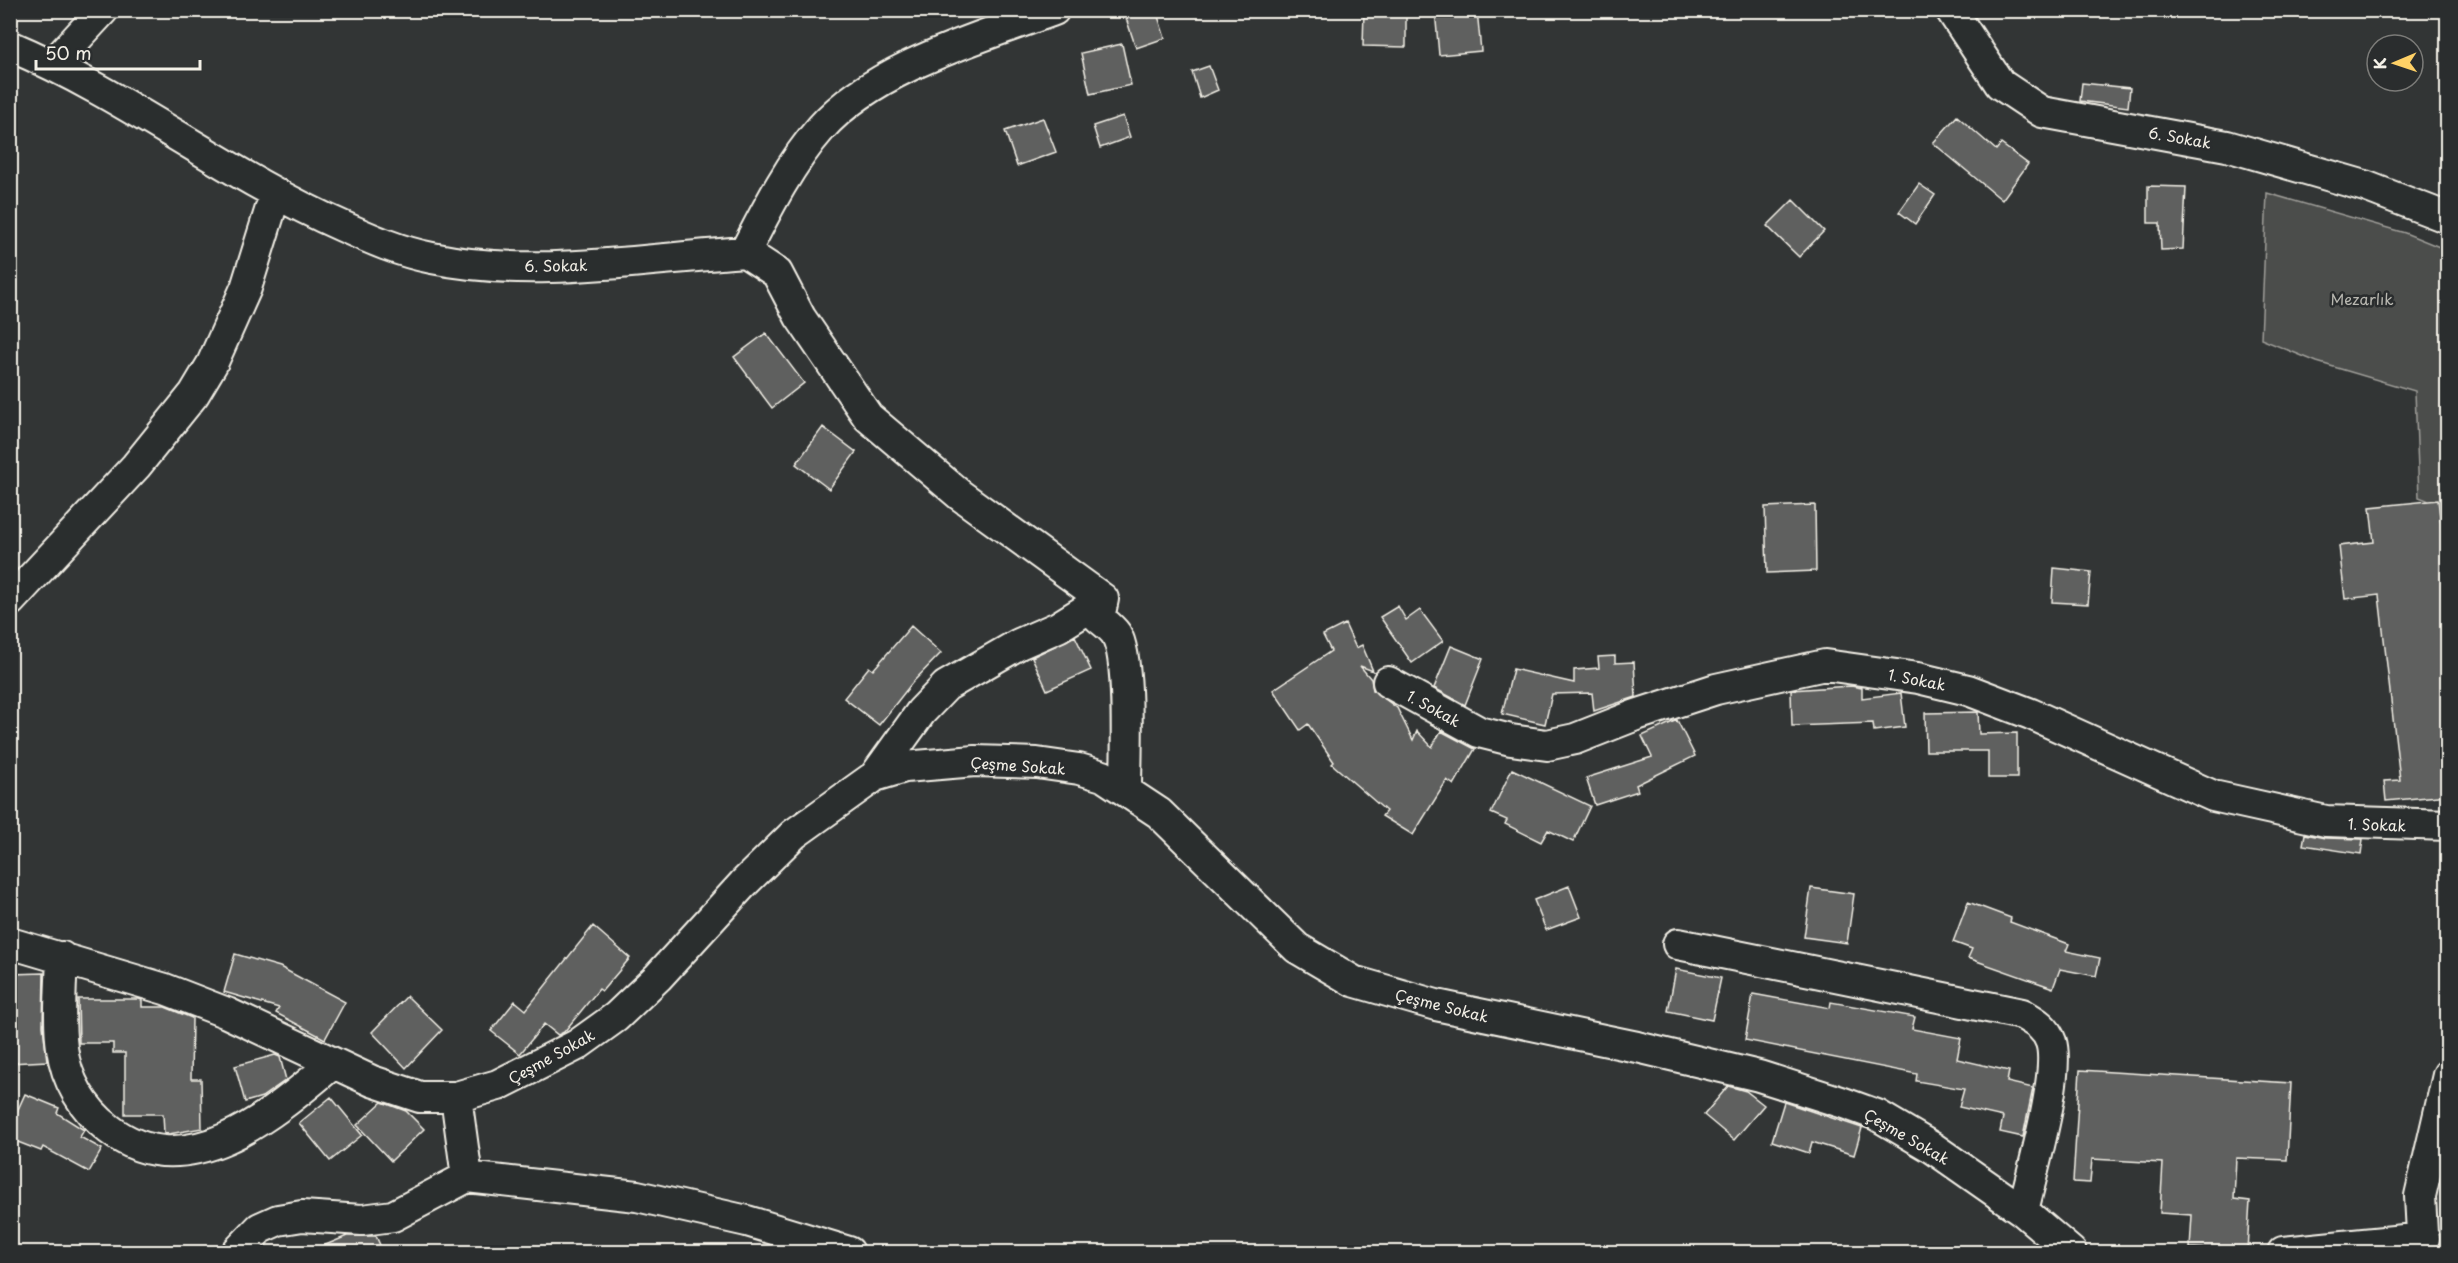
<svg xmlns="http://www.w3.org/2000/svg" width="2458" height="1263" viewBox="0 0 2458 1263" font-family="'Playpen Sans',sans-serif">
<rect width="100%" height="100%" fill="#323535"/>
<filter id="ink" filterUnits="userSpaceOnUse"><feTurbulence type="fractalNoise" baseFrequency=".0167" numOctaves="2"/><feDisplacementMap in="SourceGraphic" scale="12" xChannelSelector="R" yChannelSelector="G"/><feConvolveMatrix kernelMatrix="1 2 1 2 8 2 1 2 1" color-interpolation-filters="sRGB"/></filter>
<g filter="url(#ink)">
<path fill="#4b4d4c" stroke="#a09f9a" stroke-width="1.5" d="M2267,193L2405,233L2447,250V755L2427,500L2419,497L2415,391L2317,362L2261,339Z"/>
<path fill="#5f605f" stroke="#f4f1e8" stroke-width="1.5" d="M1148,10H1156L1165,38L1136,48L1126,18Z
M1364,10H1406V47L1363,46Z
M1435,10H1477L1481,51L1439,55Z
M1122,44L1131,85L1090,94L1081,53Z
M1209,66L1218,90L1200,98L1192,72Z
M2082,83L2130,88L2128,107L2080,101Z
M1123,116L1130,137L1100,148L1093,126Z
M1957,116L1996,150L2001,144L2028,164L2002,200L1933,143Z
M1043,118L1056,152L1017,166L1005,131Z
M1919,184L1935,195L1915,224L1899,212Z
M2148,186L2186,187L2183,249L2161,250L2160,223H2148Z
M1793,200L1824,231L1799,257L1767,226Z
M766,333L804,383L772,408L734,357Z
M823,427L856,452L829,489L796,464Z
M2438,500L2448,585V760L2445,761L2448,795L2386,801L2384,781L2400,780L2379,595L2345,599L2339,546L2374,542L2370,507Z
M1815,505L1816,571L1767,573L1765,507Z
M2054,568L2091,572L2088,604L2052,602Z
M1398,606L1406,620L1420,610L1443,641L1412,663L1380,617Z
M1345,624L1356,648L1362,645L1373,671L1360,666L1371,679L1373,690L1397,708L1413,740L1417,731L1432,747L1441,731L1475,749L1454,785L1447,780L1413,835L1382,816L1386,811L1332,764L1334,762L1308,724L1300,730L1273,690L1331,651L1323,635Z
M911,626L941,653L912,683L879,725L844,698L869,667L873,670Z
M1075,636L1091,670L1047,690L1032,657Z
M1451,646L1483,659L1465,705L1434,688Z
M1615,656V663L1634,662L1636,697L1594,711L1592,693L1552,694L1545,724L1502,714L1513,669L1574,683V670L1599,668L1598,657Z
M1851,686L1862,688V698L1901,693L1905,727L1874,731L1873,723L1792,726L1791,690Z
M1978,712L1979,734L2017,733V778H1988V751H1926L1925,713Z
M1677,720L1695,756L1636,785L1638,791L1595,805L1586,778L1652,757L1642,736Z
M1512,769L1590,806L1573,842L1548,830L1541,842L1505,824L1507,820L1491,813Z
M2305,834L2325,838L2363,839L2361,854L2303,845Z
M1569,886L1581,917L1546,930L1534,900Z
M1811,888L1854,894L1847,943L1804,937Z
M1968,902L2011,918L2010,922L2069,944L2066,951L2100,958L2096,976L2060,969L2053,988L1968,958L1972,949L1953,942Z
M593,926L630,958L602,991L599,989L564,1032L558,1035L544,1024L520,1054L491,1031L515,1001L526,1010Z
M235,954L280,967L345,1002L325,1039L276,1013L279,1008L224,992Z
M1676,969L1721,978L1712,1020L1668,1011Z
M44,973L43,1026L47,1061L10,1063V974Z
M1753,994L1830,1008L1831,1002L1915,1017L1912,1029L1961,1038L1957,1059L2009,1071L2007,1082L2033,1088L2023,1137L2000,1132L2003,1117L1959,1107L1964,1089L1916,1081L1917,1074L1745,1040Z
M407,996L442,1030L406,1068L372,1032Z
M78,999H139L142,1000V1007H165L192,1018L191,1079H201L202,1128L169,1134L164,1133L163,1114H125V1053H113V1043H79Z
M275,1055L280,1057L286,1080L262,1097L245,1102L235,1066Z
M2080,1070L2291,1083L2287,1160L2236,1158L2234,1199L2250,1201L2247,1251L2190,1248L2192,1215L2160,1213L2163,1163L2092,1159L2090,1183L2073,1182Z
M1728,1086L1746,1091L1764,1105L1734,1140L1704,1115Z
M25,1094L59,1108L57,1113L84,1130L80,1137L102,1149L89,1172L43,1147L41,1151L10,1139V1127Z
M331,1097L362,1135L330,1161L299,1123Z
M382,1102L406,1111L424,1129L391,1161L357,1125Z
M1784,1102L1862,1128L1854,1155L1812,1142L1809,1153L1772,1141Z
M347,1236H376L383,1252H309Z"/>
<g fill="none" stroke-linecap="round" stroke-linejoin="round">
<defs>
<path id="minor" d="M1951,10L2000,84L2042,112L2227,146L2365,186L2448,218
M10,46C127,95 226,175 342,226C371,239 400,252 432,258C533,279 642,259 745,252C766,211 790,163 821,128C875,67 979,38 1054,10
M53,64L103,10
M745,252L777,273L800,317L868,417L960,495L1103,599
M10,601L136,466L194,394L212,364L246,288L275,195
M1388,682L1479,732L1511,740L1547,745L1575,739L1636,715L1716,689L1825,665L1918,678L1968,690L2031,714L2213,796L2326,821L2448,825
M875,776L921,712L946,686L1019,644L1058,627L1103,599L1099,618C1105,623 1112,628 1116,634C1131,659 1126,756 1126,789
M10,943L165,989L227,1013L372,1081L420,1097H456L498,1085L577,1045L616,1017L658,977L743,884L794,834L875,776L905,767L975,761L1037,763L1079,769L1103,776L1159,813L1297,948L1353,981L1436,1005L1637,1047L1759,1076L1841,1102L1877,1115L1933,1148L2023,1211L2071,1252
M1678,944L2022,1014C2034,1021 2046,1027 2051,1042C2061,1073 2031,1175 2023,1211
M62,957C61,987 58,1018 62,1048C66,1080 83,1109 109,1129C186,1189 273,1114 332,1064
M467,1177L637,1196L747,1221L849,1252
M237,1252L260,1228L278,1220L302,1216L362,1220L393,1216L467,1177L456,1097
M2283,1252L2424,1238
M2423,1252L2420,1196L2448,1075"/>
</defs>
<use href="#minor" stroke="#f4f1e8" stroke-width="34"/>
<use href="#minor" stroke="#2a2d2e" stroke-width="30"/>
</g>
</g>
<g text-anchor="middle" dominant-baseline="central" stroke-width="5" stroke-linejoin="round" paint-order="stroke">
<g font-size="15" fill="#f4f1e8" stroke="#2a2d2e">
<text transform="translate(2180 137) rotate(10)">6. Sokak</text>
<text transform="translate(556 265) rotate(-1)">6. Sokak</text>
<text transform="translate(1917 679) rotate(11)">1. Sokak</text>
<text transform="translate(1434 708) rotate(29)">1. Sokak</text>
<text transform="translate(1018 765) rotate(4)">Çeşme Sokak</text>
<text transform="translate(2377 824) rotate(2)">1. Sokak</text>
<text transform="translate(1442 1005) rotate(14)">Çeşme Sokak</text>
<text transform="translate(551 1056) rotate(-29)">Çeşme Sokak</text>
<text transform="translate(1907 1136) rotate(30)">Çeşme Sokak</text>
</g>
<g font-size="15" fill="#b9b8b1" stroke="#2a2d2e">
<text x="2362" y="298">Mezarlık</text>
</g>
</g>
<rect width="2458" height="1263" fill="none" stroke="#2a2d2e" stroke-width="36"/>
<rect x="18" y="18" width="2422" height="1227" fill="none" stroke="#f4f1e8" stroke-width="2" filter="url(#ink)"/>
<g transform="translate(2395 63) rotate(268)"><circle r="28" fill="#2a2d2e" stroke="#7b7b78" stroke-width="1.5"/>
<path d="M0-4.5L10 22L0 15L-10 22Z" fill="#ffd166"/>
<text y="-9" font-size="16" font-weight="bold" text-anchor="middle" fill="#f4f1e8">K</text>
</g>
<path d="M36 60v9h164v-9" fill="none" stroke="#f4f1e8" stroke-width="3"/>
<text x="45" y="60" font-size="18" fill="#f4f1e8" stroke="#2a2d2e" stroke-width="4.5" paint-order="stroke">50 m</text>
</svg>
